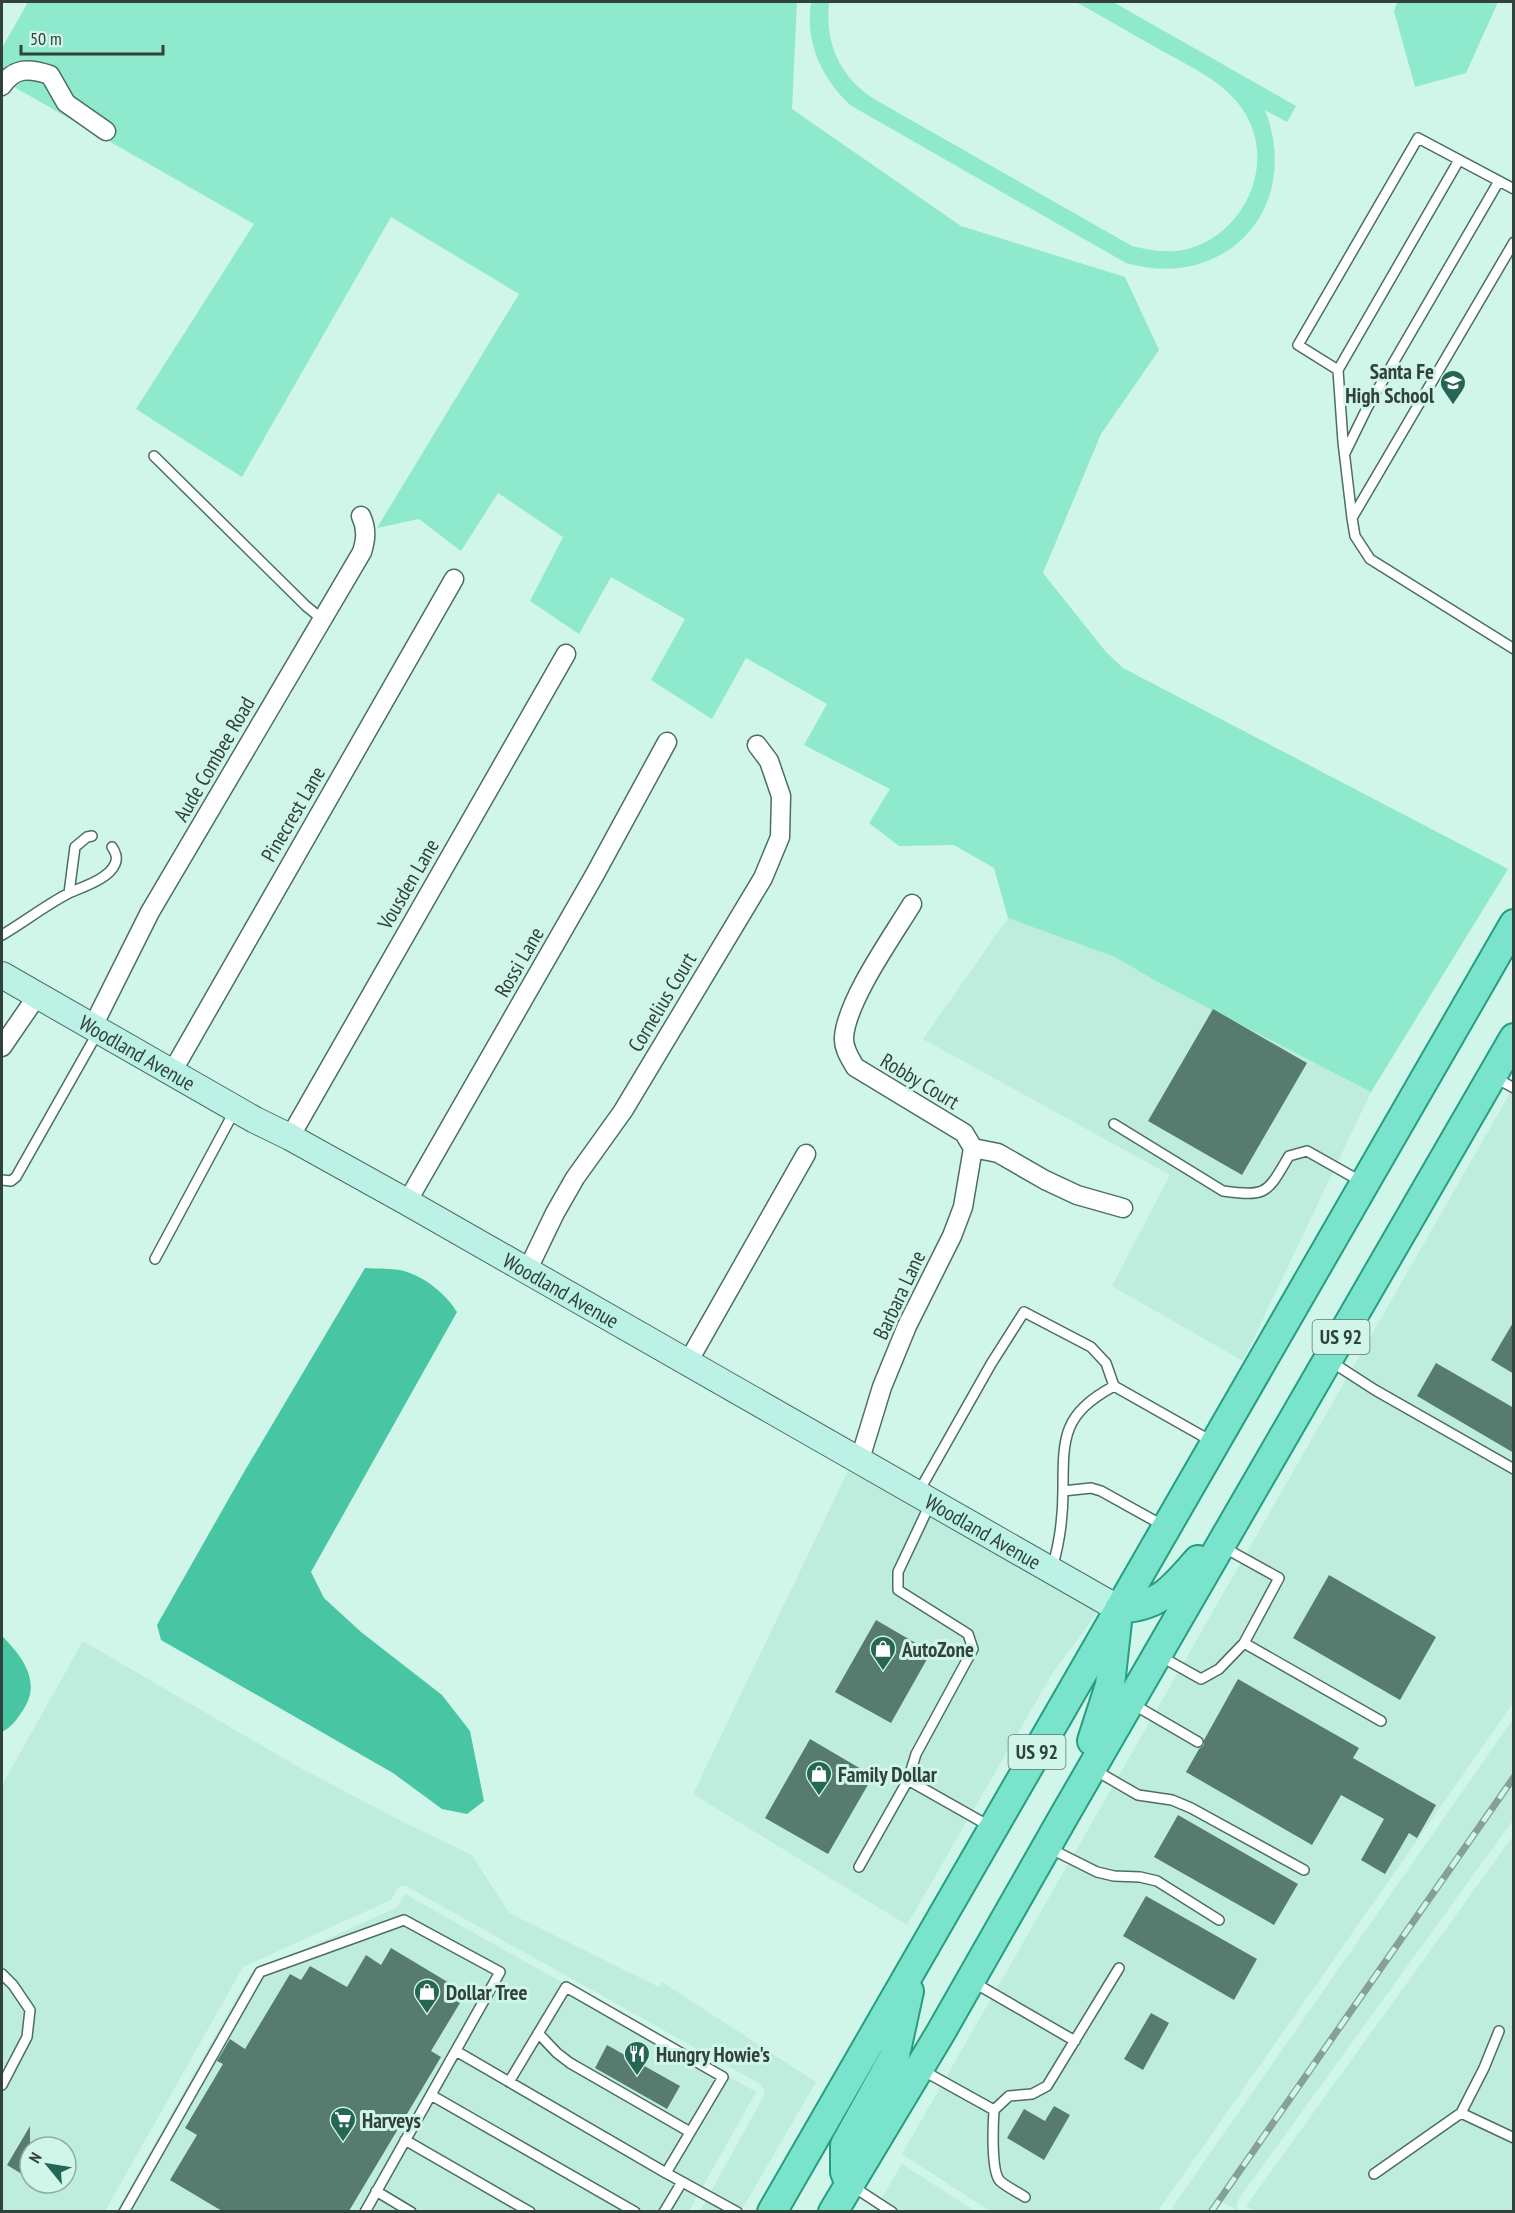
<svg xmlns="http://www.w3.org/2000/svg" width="1515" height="2213" viewBox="0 0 1515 2213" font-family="'PT Sans Narrow',sans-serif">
<rect width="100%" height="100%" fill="#d0f6e9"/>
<path fill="#beecdd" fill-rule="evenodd" d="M1008,918L1115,957L1156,981L1371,1092L1243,1361L1112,1286L1170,1175L923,1039Z
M1513,1088V1703L1158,2211H990L902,2154Z
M848,1471L1020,1563L1100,1609L1052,1674L907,1925L693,1794Z
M83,1641L295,1765L401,1821L472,1855L509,1913L659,1987L662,1982L816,2082L741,2211H700L764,2096L765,2091L760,2084L406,1886H401L397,1889L391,1900L245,1966L242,1969L105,2211L2,2212V1785ZM30,2147H66V2183H30Z
M1513,1719V1820L1238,2200L1236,2206L1240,2211L1222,2202L1215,2211L1169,2212Z
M1513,1836V2211L1256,2212L1246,2206Z
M405,1894L756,2092L689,2211L116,2212L250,1974L398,1907Z
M902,2164L975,2211L873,2212Z"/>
<path fill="#8fe9cc" d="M28,2H797L792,109L961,226L1125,277L1159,350L1101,434L1043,573L1106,652L1123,668L1508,869L1371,1092L1156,981L1115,957L1008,918L994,868L954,845L899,846L869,823L890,789L804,745L827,704L746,658L712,719L651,680L685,619L611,577L579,634L530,601L563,537L498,493L461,551L419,519L377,528L519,294L391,217L242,477L136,409L254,224L2,80V48Z
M811,2H829C825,43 839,76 874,99L1132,246C1151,251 1171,254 1191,248C1248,230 1278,158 1241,107C1222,81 1191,67 1164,52C1134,35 1105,18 1076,2H1113L1296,106L1287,122L1265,110C1303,207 1226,292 1126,263L850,105C821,77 805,43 811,2Z
M1397,2H1498L1466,73L1415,87L1394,11Z"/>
<path fill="#48c6a4" d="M365,1268C377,1269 393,1268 404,1271C425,1277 446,1294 457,1312L311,1572L324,1598L361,1632L442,1695L470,1731L484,1801L467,1814L442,1809L393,1773L161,1640L157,1625L244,1472Z
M2,1636C24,1658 43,1684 21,1713C16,1721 10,1728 2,1732Z"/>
<path fill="#587b6f" d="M1213,1009L1307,1063L1242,1175L1148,1121Z
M1514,1321V1374L1491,1360Z
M1436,1363L1514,1408V1453L1417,1396Z
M1329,1575L1436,1637L1400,1700L1293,1638Z
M876,1620L931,1652L891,1723L835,1692Z
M1238,1679L1359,1748L1353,1758L1436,1805L1417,1838L1409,1833L1385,1874L1361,1860L1384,1819L1341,1795L1312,1845L1186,1772L1199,1749L1204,1745V1740Z
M810,1739L873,1776L828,1854L765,1818Z
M1178,1815L1298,1884L1274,1925L1154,1857Z
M1146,1896L1257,1959L1234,2000L1123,1936Z
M391,1948L466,1993L431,2051L441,2057L349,2211H222L170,2180L197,2135L185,2128L223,2064L217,2061L230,2039L245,2049L290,1974L301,1980L310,1966L347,1987L366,1955L381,1965Z
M1151,2013L1169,2023L1143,2070L1124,2059Z
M607,2045L680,2086L667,2109L595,2068Z
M1054,2106L1070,2115L1044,2160L1007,2138L1024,2109L1045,2121Z
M30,2126V2179L7,2165Z"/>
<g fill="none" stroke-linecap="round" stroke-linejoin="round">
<defs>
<path id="lane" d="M1514,189L1418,138L1298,345L1338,370L1343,442L1352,518L1355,536L1370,559L1514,649
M1338,370L1459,160
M1345,453L1367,408L1499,181
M154,456L306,606L322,619
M1352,518L1514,242
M69,893L75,847L87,837L92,836
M2,935C24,922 46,905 69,893C82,887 109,879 115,864C118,858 115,851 112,847
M1494,1077L1514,1088
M1114,1124L1223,1191C1268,1197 1267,1193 1289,1156L1307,1151L1362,1182
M2,1180L11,1181L16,1177L98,1032
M155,1259L235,1110
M1330,1361L1375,1390L1514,1469
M1063,1491L1091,1488L1101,1491L1164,1526
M918,1493L991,1364L1024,1312L1091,1347L1106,1363L1114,1386L1213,1442
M931,1502L898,1572V1590L968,1634L973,1649L916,1754L908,1780L991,1827
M1052,1568C1060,1542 1063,1517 1063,1490C1063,1436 1063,1414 1114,1386
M1244,1643L1381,1721
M1160,1656L1201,1679L1219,1669L1244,1643L1279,1578L1223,1547
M1131,1703L1198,1742
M1093,1769L1138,1795L1172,1800L1191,1808L1304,1870
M1049,1848L1097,1872L1114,1876L1140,1877L1157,1881L1219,1920
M859,1867L908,1780
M2,1974L13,1985L30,2010L27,2037L2,2085
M973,1982L1075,2041
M1499,2031L1484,2068L1461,2113L1514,2138
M538,2033L557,2053L570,2063L690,2132
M456,2051L666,2173L737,2212
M922,2070L994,2110
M509,2082L566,1987L723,2077L666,2173
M431,2095L635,2212
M405,2140L530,2212
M1374,2174L1461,2113
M852,2186L892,2212
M376,2191L411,2212
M1025,2197C1017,2192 1007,2187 1000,2181C991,2172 993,2125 994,2110L1009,2096L1032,2094L1047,2086L1119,1968
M124,2212L260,1972L404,1920L500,1972L365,2212
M664,2212L682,2182"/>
<path id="street" d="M2,86C14,67 30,68 50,75L66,103L106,131
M912,904C892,937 847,1000 844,1037C843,1048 850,1058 855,1067L964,1133L973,1148L998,1153L1045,1180L1077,1195L1123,1208
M93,1026L150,912L362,552C366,539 367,529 361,516
M2,1047L37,996
M172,1072L454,579
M290,1137L566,654
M407,1202L594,876L667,742
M527,1271L555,1213L575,1178L623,1111L763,878L780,837L781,796L769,761L757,745
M688,1362L806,1154
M860,1459L882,1387L907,1326L952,1236L963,1207L973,1148"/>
<g id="secondary">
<path id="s1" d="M2,975L255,1120L290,1137L407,1202L1119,1609"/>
</g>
<path id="primary" d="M1119,1609C1161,1606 1172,1589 1198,1560
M1092,1741L1110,1685L1117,1622
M850,2185L845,2172V2145L895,2055L909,1991
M772,2212L1514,924
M833,2212L941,2032L1064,1816L1514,1038"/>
</defs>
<use href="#lane" stroke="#4c6e63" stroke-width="12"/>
<use href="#street" stroke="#4c6e63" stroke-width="21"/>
<use href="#secondary" stroke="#4c6e63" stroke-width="28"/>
<use href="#primary" stroke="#269e82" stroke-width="32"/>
<use href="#lane" stroke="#fff" stroke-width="9"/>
<use href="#street" stroke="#fff" stroke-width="18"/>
<use href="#secondary" stroke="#bcf1e5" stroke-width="26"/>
<use href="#primary" stroke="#79e3cb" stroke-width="28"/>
<defs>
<path id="rail" d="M1211,2212L1514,1777"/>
</defs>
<use href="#rail" stroke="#85a197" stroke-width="7"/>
<use href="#rail" stroke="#d0f6e9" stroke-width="4.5" stroke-dasharray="14" stroke-linecap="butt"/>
</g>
<defs>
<symbol id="school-pin" viewBox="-11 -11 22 30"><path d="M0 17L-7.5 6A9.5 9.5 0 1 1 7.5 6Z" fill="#256654" stroke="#d0f6e9"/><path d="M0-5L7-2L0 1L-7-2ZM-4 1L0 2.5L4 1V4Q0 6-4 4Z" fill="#fff"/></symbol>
<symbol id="shop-pin" viewBox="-11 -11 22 30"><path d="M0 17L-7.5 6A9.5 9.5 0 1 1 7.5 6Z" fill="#256654" stroke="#d0f6e9"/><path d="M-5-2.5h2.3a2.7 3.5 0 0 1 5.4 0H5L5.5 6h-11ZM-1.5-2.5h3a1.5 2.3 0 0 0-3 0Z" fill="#fff"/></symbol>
<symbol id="restaurant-pin" viewBox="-11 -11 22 30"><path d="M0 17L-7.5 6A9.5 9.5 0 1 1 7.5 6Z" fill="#256654" stroke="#d0f6e9"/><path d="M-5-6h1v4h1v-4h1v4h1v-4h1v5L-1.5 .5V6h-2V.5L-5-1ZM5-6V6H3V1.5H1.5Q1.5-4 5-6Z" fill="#fff"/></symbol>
<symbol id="supermarket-pin" viewBox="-11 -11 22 30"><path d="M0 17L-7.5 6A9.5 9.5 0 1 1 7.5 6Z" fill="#256654" stroke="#d0f6e9"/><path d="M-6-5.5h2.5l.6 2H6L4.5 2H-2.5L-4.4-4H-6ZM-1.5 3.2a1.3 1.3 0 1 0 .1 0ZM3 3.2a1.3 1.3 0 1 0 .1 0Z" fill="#fff"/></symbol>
</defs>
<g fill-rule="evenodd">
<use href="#school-pin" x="1438" y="368" width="30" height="40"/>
<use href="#shop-pin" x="868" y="1634" width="30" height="40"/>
<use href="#shop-pin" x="804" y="1759" width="30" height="40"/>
<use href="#shop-pin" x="412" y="1977" width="30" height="40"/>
<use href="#restaurant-pin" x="622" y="2039" width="30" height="40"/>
<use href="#supermarket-pin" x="328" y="2105" width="30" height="40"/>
</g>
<g text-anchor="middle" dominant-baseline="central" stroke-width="6" stroke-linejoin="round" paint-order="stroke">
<g fill="#d0f6e9" stroke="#61776f" stroke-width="1.5">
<rect x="1312.5" y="1320" width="57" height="34" rx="4.5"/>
<rect x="1008.5" y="1735" width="57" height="34" rx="4.5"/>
</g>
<g font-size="20" font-weight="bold" fill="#31413b">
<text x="1341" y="1337">US 92</text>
<text x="1037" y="1752">US 92</text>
</g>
<g font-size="21" font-weight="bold" fill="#31413b" stroke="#d0f6e9" text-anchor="start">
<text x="1434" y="371" text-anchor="end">Santa Fe<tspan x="1434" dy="24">High School</tspan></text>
<text x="902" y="1649">AutoZone</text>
<text x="838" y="1774">Family Dollar</text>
<text x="446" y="1992">Dollar Tree</text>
<text x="656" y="2054">Hungry Howie's</text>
<text x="362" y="2120">Harveys</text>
</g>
<g font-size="21" fill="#31413b" stroke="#d0f6e9">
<text transform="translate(214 759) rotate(-60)">Aude Combee Road</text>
<text transform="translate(293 814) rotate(-60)">Pinecrest Lane</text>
<text transform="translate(408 884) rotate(-60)">Vousden Lane</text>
<text transform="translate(519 962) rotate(-60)">Rossi Lane</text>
<text transform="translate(662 1002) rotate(-59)">Cornelius Court</text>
<text stroke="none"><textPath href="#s1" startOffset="156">Woodland Avenue</textPath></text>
<text transform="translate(920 1081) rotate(31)">Robby Court</text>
<text stroke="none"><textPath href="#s1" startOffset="642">Woodland Avenue</textPath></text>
<text transform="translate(899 1295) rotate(-65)">Barbara Lane</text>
<text stroke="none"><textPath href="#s1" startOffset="1128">Woodland Avenue</textPath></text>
</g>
</g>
<rect width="1515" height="2213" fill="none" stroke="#31413b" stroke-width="6"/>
<g transform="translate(48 2165) rotate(300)"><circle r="28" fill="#d0f6e9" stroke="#90aea3" stroke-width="1.5"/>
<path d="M0-4.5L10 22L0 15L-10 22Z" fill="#256654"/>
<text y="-9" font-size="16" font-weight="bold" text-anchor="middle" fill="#31413b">N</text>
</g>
<path d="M21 45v9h142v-9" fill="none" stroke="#31413b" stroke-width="3"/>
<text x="30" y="45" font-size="18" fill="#31413b" stroke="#d0f6e9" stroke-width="4.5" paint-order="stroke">50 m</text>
</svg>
